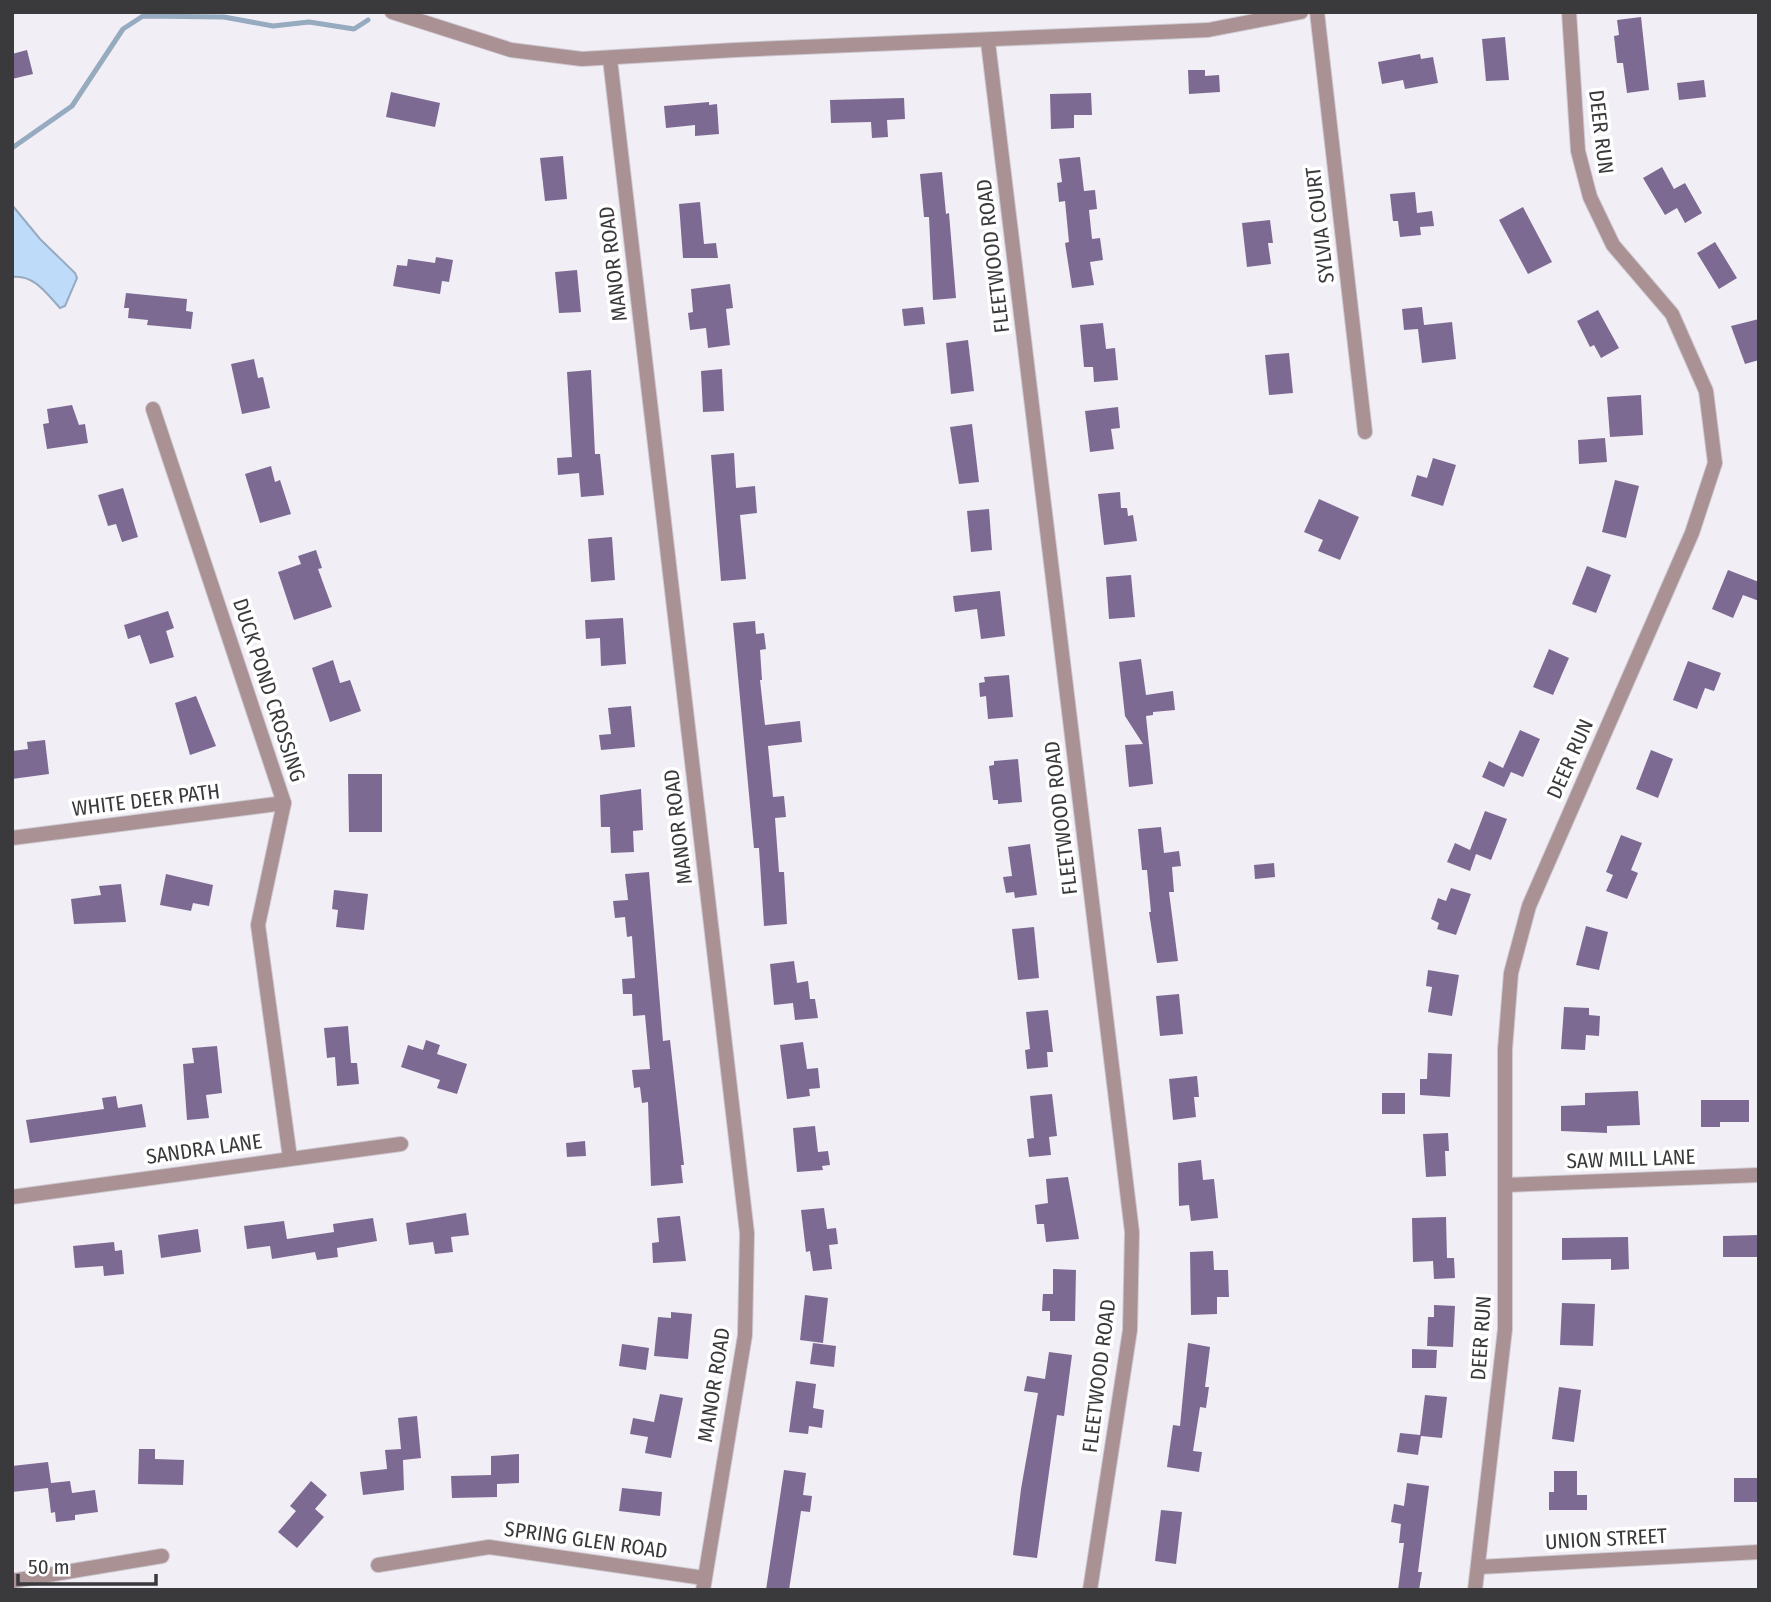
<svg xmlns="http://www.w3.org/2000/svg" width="1771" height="1602" font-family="'Fira Sans Condensed',sans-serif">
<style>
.water{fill:#bedbf9;stroke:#96aac0;stroke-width:2}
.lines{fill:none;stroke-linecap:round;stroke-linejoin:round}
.stream{stroke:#96aac0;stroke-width:5}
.building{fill:#7d6a93}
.minor-casing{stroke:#cdcad1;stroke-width:16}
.tertiary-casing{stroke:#cdcad1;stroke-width:16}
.minor{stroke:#aa9194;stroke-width:14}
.tertiary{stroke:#aa9194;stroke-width:14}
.labels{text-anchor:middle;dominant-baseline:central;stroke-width:7;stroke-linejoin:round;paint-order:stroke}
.street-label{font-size:21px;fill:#3a393c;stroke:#fff}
</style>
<rect width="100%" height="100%" fill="#f2eef6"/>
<path class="water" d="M12 205 40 239 75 273 77 278 65 306 60 308C47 294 34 274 12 277Z"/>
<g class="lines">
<path class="stream" d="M12 148 72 106 123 29 143 16 224 17 273 26 309 22 354 29 368 20"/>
</g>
<g class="building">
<path d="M1641 17 1649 90 1627 93 1623 63H1617L1614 36 1619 35 1617 20Z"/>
<path d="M1505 37 1509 80 1486 81 1482 39Z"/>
<path d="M27 50 33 74 12 79V54Z"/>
<path d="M1420 54 1421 59 1433 57 1438 83 1405 89 1403 80 1382 84 1378 62Z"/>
<path d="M1188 70H1205V76L1219 75 1220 92 1189 94Z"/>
<path d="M1704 80 1706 97 1679 100 1677 83Z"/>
<path d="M391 92 440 103 435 127 386 117Z"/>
<path d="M1091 93 1092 115H1074V128L1051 129 1050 94Z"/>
<path d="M904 98 905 119 887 120 888 137 872 138 871 122 831 123 830 100Z"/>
<path d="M709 102V105L717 104 719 134 695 136V125L666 128 664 106Z"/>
<path d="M563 156 567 199 545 201 540 158Z"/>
<path d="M1080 157 1084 191 1095 190 1097 209 1089 210 1092 239 1100 238 1103 260 1090 262 1094 285 1072 288 1065 243 1069 242 1065 201 1059 202 1057 183 1062 182 1059 159Z"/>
<path d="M1662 167 1674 189 1685 183 1702 213 1685 223 1677 208 1665 215 1643 178Z"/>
<path d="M942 172 946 214 949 213 956 298 933 300 929 217H924L920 174Z"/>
<path d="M1415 192 1417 213 1432 211 1434 226 1420 227 1421 235 1400 237 1398 221H1393L1390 194Z"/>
<path d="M700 202 704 244 716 243 718 258H683L679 204Z"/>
<path d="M1523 207 1552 262 1528 274 1499 220Z"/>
<path d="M1270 220 1273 243H1268L1271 264 1247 267 1242 223Z"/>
<path d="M1715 242 1737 278 1719 289 1697 253Z"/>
<path d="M436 257 453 260 449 282 442 281 440 294 393 286 397 265 407 266 408 259 435 263Z"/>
<path d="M577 270 581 312 559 313 555 272Z"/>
<path d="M730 284 733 308 726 309 730 345 708 348 706 328 690 330 688 313 693 312 691 289Z"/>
<path d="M126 293 187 299 186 311 193 312 191 329 147 325 148 320 128 318 129 308H124Z"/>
<path d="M923 307 925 324 904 326 902 309Z"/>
<path d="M1422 307 1424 325 1452 322 1456 359 1422 363 1418 329 1404 330 1402 309Z"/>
<path d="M1598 310 1619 348 1601 358 1594 345 1590 347 1577 321Z"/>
<path d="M1759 319V360L1745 364 1731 326Z"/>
<path d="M1103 323 1106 349 1115 348 1118 380 1094 382 1093 367H1084L1080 325Z"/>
<path d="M968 340 974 391 951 394 946 343Z"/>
<path d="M1289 353 1293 393 1269 395 1265 355Z"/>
<path d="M254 359 258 378 263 377 270 408 242 414 231 364Z"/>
<path d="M722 369 724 411 703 412 701 371Z"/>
<path d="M591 370 595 454H600L604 495 581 497 579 473 558 475 557 458 572 457 567 372Z"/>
<path d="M1641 395 1643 435 1610 437 1607 397Z"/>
<path d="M72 405 79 425 85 424 88 443 47 449 43 424 49 423 47 409Z"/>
<path d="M1118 407 1120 428 1111 429 1114 449 1090 452 1085 411Z"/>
<path d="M972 424 979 482 959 484 950 427Z"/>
<path d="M1605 438 1607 462 1579 464 1578 440Z"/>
<path d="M734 453 736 488 755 486 757 513 740 515 746 579 721 581 711 455Z"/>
<path d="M1433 458 1456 465 1443 506 1411 496 1417 475 1427 478Z"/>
<path d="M271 466 275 482 280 480 291 514 260 523 245 474Z"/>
<path d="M1615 480 1639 486 1626 538 1602 532Z"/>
<path d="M123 488 138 537 122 542 116 524 108 526 98 495Z"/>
<path d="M1120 492 1121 508H1127L1128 516 1133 515 1137 541 1104 545 1098 494Z"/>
<path d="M1319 499 1359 517 1340 560 1318 551 1323 540 1304 532Z"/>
<path d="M989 509 992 550 971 552 967 511Z"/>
<path d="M612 537 615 580 591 582 588 539Z"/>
<path d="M316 550 322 568 318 569 332 607 294 620 278 572 301 564 298 556Z"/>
<path d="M1587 566 1611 575 1596 613 1572 604Z"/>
<path d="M1728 570 1759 582V601L1743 595 1733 618 1712 609Z"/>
<path d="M1131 575 1135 617 1109 619 1106 577Z"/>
<path d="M1000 591 1005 636 981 639 977 609 955 612 953 596Z"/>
<path d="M168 611 174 628 166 631 174 657 150 664 140 635 128 639 124 625Z"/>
<path d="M623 618 626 664 601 666 600 638 586 639 585 620Z"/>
<path d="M755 621 756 634 764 633 766 649 760 650 762 680H760L765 725 800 721 802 742 768 746 773 797 784 796 786 817 775 818 779 872H784L787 924 764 926 759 848H754L733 623Z"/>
<path d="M1549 649 1569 658 1553 695 1533 687Z"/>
<path d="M1141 659 1146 695 1173 691 1175 710 1153 712V715L1146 716 1153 784 1129 787 1125 745 1143 744 1125 716 1119 662Z"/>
<path d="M333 660 340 683 350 680 361 711 330 722 312 668Z"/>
<path d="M1688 661 1721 673 1714 691 1705 688 1697 709 1673 700Z"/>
<path d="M1009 675 1013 717 988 719 986 696 980 697 979 683 985 682 984 677Z"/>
<path d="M196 696 216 746 190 755 175 703Z"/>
<path d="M631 706 635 747 601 750 599 735 611 734 608 708Z"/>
<path d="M1520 730 1540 739 1523 777 1511 772 1504 787 1482 777 1489 761 1503 768Z"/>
<path d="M45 740 49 774 12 779V751L28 749 27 742Z"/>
<path d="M1651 750 1673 759 1658 798 1636 789Z"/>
<path d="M1018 759 1022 802 998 804V800H993L989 766 994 765V761Z"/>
<path d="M348 774H382V832H349Z"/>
<path d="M641 789 643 830 633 831 634 852 611 853 610 827H601L600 795Z"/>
<path d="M1485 811 1507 819 1491 860 1476 854 1470 871 1447 862 1455 843 1470 850Z"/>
<path d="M1161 827 1164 853 1179 851 1181 866 1172 867 1174 892H1169L1178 961 1157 963 1149 912H1151L1147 870H1142L1138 829Z"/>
<path d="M1621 835 1642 843 1631 870 1638 873 1627 899 1606 891 1613 875 1606 872Z"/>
<path d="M1030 844 1037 895 1015 898 1014 892 1006 893 1003 877 1012 876 1008 847Z"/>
<path d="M1274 863 1275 877 1255 879 1254 865Z"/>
<path d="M649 872 663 1041 670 1040 684 1165H681L683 1183 651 1186 648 1102 642 1103 640 1087 634 1088 632 1070 650 1069 645 1015 633 1016 632 994H623L622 979 635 978 632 936 627 937 625 917 615 918 613 901 628 900 625 874Z"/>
<path d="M166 874 213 885 209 906 193 903 191 911 160 905Z"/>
<path d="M121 884 126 922 74 924 71 899 101 895 99 886Z"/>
<path d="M1451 888 1471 894 1456 935 1437 929 1439 923 1431 919 1438 898 1446 901Z"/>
<path d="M334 890 368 894 364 930 336 927 338 910 332 909Z"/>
<path d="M1586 926 1608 932 1599 970 1576 965Z"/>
<path d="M1034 927 1039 978 1018 980 1012 929Z"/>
<path d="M794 961 797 983 808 981 810 999H815L818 1018 795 1020 793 1003 774 1005 770 964Z"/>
<path d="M1428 970 1459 975 1452 1016 1428 1012 1432 987 1426 986Z"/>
<path d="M1179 994 1183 1034 1160 1036 1156 996Z"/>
<path d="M1564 1007 1589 1008V1015L1600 1016 1599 1036 1586 1035 1585 1050 1561 1049Z"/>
<path d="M1048 1010 1053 1052H1047L1048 1067 1027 1069 1025 1050 1030 1049 1026 1012Z"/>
<path d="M348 1026 351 1063H357L359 1084 337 1086 335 1057 327 1058 324 1028Z"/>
<path d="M426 1040 440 1045 437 1054 467 1064 457 1094 437 1088 440 1080 401 1067 408 1045 423 1050Z"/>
<path d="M803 1042 807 1069 818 1068 820 1088 809 1089 810 1096 787 1099 780 1045Z"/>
<path d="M217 1046 222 1093 206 1095 209 1118 187 1120 183 1064 194 1063 192 1048Z"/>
<path d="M1428 1053 1452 1054 1450 1097 1420 1095V1079H1427Z"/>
<path d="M1197 1076 1199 1097H1194L1196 1117 1173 1120 1169 1079Z"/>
<path d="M1638 1091 1640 1125 1607 1126V1133L1561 1131V1106L1585 1105V1093Z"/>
<rect x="1382" y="1093" width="23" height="21"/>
<path d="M1052 1094 1057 1136 1049 1137 1051 1155 1029 1157 1027 1139 1034 1138 1030 1096Z"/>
<path d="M116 1096 118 1108 142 1104 146 1127 30 1143 26 1120 104 1109 102 1098Z"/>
<path d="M1701 1100H1749V1122H1720V1127H1701Z"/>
<path d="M815 1126 818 1152 828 1151 830 1165 822 1166 823 1170 797 1172 793 1128Z"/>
<path d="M1448 1133 1449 1151H1445L1446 1176 1426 1177 1423 1134Z"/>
<path d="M585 1141 586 1156 567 1157 566 1143Z"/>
<path d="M1201 1160 1203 1180 1214 1179 1218 1218 1191 1221 1189 1205 1179 1206 1178 1163Z"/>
<path d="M1068 1177 1079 1239 1046 1242 1044 1224H1037L1035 1205 1048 1203 1046 1179Z"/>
<path d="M824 1208 827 1229 836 1228 838 1244 829 1245 832 1269 813 1271 810 1251 806 1252 801 1210Z"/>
<path d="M466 1213 469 1235 451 1237 453 1252 435 1254 433 1242 409 1245 406 1223Z"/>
<path d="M680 1216 686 1261 653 1263 652 1243 659 1242 657 1218Z"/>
<path d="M1446 1217 1447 1258H1454L1455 1278 1434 1279 1433 1261 1413 1262 1412 1218Z"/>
<path d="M373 1218 377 1241 337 1248 338 1257 317 1260 315 1252 272 1259 270 1246 247 1249 244 1226 284 1221 287 1239 334 1232 333 1224Z"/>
<path d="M198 1229 201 1252 161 1258 158 1235Z"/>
<path d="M1759 1235V1257H1723V1236Z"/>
<path d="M1628 1237 1629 1269 1611 1270V1259L1562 1260V1238Z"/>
<path d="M114 1242 115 1251 122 1250 124 1274 104 1276 103 1266 75 1268 73 1246Z"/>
<path d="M1213 1251 1214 1270H1228L1229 1297H1217V1314L1191 1315 1190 1252Z"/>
<path d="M1053 1269 1076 1270 1075 1321H1050V1311H1042L1043 1294H1053Z"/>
<path d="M805 1295 828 1298 823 1343 800 1340Z"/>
<path d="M1562 1303 1595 1304 1593 1346 1560 1345Z"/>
<path d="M1434 1305 1455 1306 1453 1347 1427 1346 1428 1317H1434Z"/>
<path d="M671 1312 692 1314 688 1359 654 1356 658 1317 671 1318Z"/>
<path d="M813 1343 836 1346 834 1367 810 1364Z"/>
<path d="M1188 1343 1210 1347 1205 1387H1209L1206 1408 1200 1407 1193 1451 1202 1452 1199 1472 1167 1467 1173 1425 1180 1426Z"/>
<path d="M622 1344 649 1348 646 1370 619 1366Z"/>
<path d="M1412 1349 1437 1350 1436 1368H1412Z"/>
<path d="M1049 1352 1072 1355 1064 1416 1057 1415 1037 1558 1013 1555 1021 1489 1038 1393 1024 1391 1027 1376 1045 1379Z"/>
<path d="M796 1381 816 1384 813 1408 824 1410 822 1428 809 1426 808 1434 789 1432Z"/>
<path d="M1559 1387 1581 1390 1574 1442 1552 1439Z"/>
<path d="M660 1394 683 1398 671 1458 645 1453 648 1437 630 1434 633 1418 654 1422Z"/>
<path d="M1425 1395 1447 1397 1442 1438 1421 1436 1418 1455 1397 1452 1400 1433 1420 1435Z"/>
<path d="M417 1416 421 1458 403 1460 404 1490 363 1495 360 1472 387 1469 385 1450 401 1449 398 1418Z"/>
<path d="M139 1449H155V1459L184 1460 183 1485 138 1484Z"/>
<path d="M519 1454V1483L497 1484V1497L452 1498 451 1476 491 1475V1456Z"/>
<path d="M48 1462 51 1483 70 1481 72 1493 95 1490 98 1512 75 1515V1520L56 1522 55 1512 51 1513 48 1488 12 1492V1466Z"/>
<path d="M784 1470 806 1473 803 1495 812 1496 810 1512 801 1511 789 1590H766Z"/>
<path d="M1554 1471H1577V1495H1587V1510H1549V1492H1554Z"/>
<rect x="1734" y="1478" width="25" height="24"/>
<path d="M311 1481 327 1495 315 1509 324 1517 297 1548 278 1532 296 1511 290 1506Z"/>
<path d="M1407 1483 1429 1486 1418 1572H1422L1419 1590H1398L1404 1543H1399L1401 1524 1391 1522 1394 1504 1404 1506Z"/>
<path d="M622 1488 662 1492 660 1516 619 1511Z"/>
<path d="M1161 1510 1182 1512 1176 1564 1155 1561Z"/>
</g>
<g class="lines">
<g class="minor-casing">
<g id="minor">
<path d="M1317 12 1365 432"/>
<path d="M988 42 1132 1232 1130 1330 1090 1590"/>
<path d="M610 59 747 1233 745 1335 703 1590"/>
<path d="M153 409 284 803 258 925 290 1158"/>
<path d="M12 838 284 803"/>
<path d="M1505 1185 1759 1175"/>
<path d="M12 1197 401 1144"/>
<path d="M378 1565 489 1547 704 1578"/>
<path d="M1479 1567 1759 1552"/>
<path d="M12 1581 162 1556"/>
<path d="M1475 1590 1505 1329V1049L1511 973 1529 906 1692 533 1715 463 1706 391 1672 314 1613 245 1590 197 1578 151 1569 12"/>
</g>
</g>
<g class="tertiary-casing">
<path id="tertiary" d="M392 12 511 50 582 59 735 50 1208 30 1301 12"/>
</g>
<use href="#minor" class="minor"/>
<use href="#tertiary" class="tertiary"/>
</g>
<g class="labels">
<g class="street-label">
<text transform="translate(1601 132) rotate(83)">DEER RUN</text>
<text transform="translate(1320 225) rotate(-97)">SYLVIA COURT</text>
<text transform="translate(993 256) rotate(-97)">FLEETWOOD ROAD</text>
<text transform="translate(613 264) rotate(-97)">MANOR ROAD</text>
<text transform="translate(269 690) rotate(72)">DUCK POND CROSSING</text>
<text transform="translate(1570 759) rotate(-66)">DEER RUN</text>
<text transform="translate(146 800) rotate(-7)">WHITE DEER PATH</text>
<text transform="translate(1061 818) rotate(-97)">FLEETWOOD ROAD</text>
<text transform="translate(678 827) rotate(-97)">MANOR ROAD</text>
<text transform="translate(204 1149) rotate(-8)">SANDRA LANE</text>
<text transform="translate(1631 1159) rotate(-2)">SAW MILL LANE</text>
<text transform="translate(1481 1338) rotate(-86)">DEER RUN</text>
<text transform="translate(1099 1376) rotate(-83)">FLEETWOOD ROAD</text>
<text transform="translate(714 1385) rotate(-81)">MANOR ROAD</text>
<text transform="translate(1606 1539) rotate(-3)">UNION STREET</text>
<text transform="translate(586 1540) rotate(8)">SPRING GLEN ROAD</text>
</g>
</g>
<rect width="1771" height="1602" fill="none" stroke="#3a393c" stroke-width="28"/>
<path d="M18 1574v10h138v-10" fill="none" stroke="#3a393c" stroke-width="3.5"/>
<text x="28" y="1574" font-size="21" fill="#3a393c" stroke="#ffffff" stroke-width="5" paint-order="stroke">50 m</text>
</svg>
